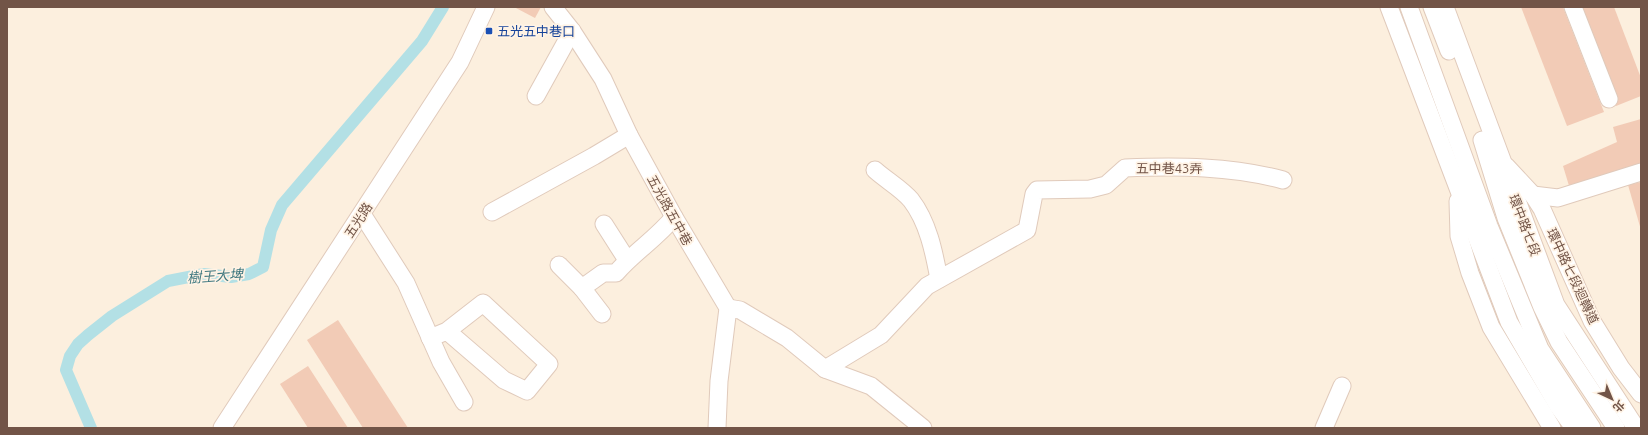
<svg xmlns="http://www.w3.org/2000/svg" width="1648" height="435" font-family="Ubuntu,'Noto Sans TC',sans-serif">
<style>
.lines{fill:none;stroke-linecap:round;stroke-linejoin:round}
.canal{stroke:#b3e0e5;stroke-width:12}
.building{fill:#f2cbb6}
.minor-casing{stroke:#e0cabb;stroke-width:19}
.minor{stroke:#fff;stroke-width:17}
.transit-dot{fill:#1a4fb4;stroke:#fff3e5;stroke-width:1.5}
.labels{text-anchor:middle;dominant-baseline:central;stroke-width:3.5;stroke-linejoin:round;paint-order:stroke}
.transit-label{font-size:13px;fill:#164399;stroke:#fff3e5;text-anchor:start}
.street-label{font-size:13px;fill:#725447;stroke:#fff3e5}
.water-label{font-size:14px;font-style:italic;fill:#3e777f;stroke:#fff3e5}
</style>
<rect width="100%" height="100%" fill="#fcefde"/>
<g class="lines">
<path class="canal" d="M91 428 66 370 70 356 78 344 88 335 112 316 168 281 204 274 231 277 249 274 263 267 271 230 282 205 422 41 443 7"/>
</g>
<g class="building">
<path d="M514 7H541L535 18Z"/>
<path d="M1521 7H1563L1604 112 1567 126Z"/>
<path d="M1578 7H1614L1641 78V96L1616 106Z"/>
<path d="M1641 119V166L1570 189 1563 166 1617 142 1613 127Z"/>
<path d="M1641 182V230L1628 185Z"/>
<path d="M338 320 408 428H363L307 340Z"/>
<path d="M308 366 348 428H308L280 384Z"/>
</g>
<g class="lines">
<g class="minor-casing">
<g id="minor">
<path d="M553 7 572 31 603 79 629 135 674 217 728 308 719 381 717 428"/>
<path d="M1389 7 1509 322 1558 406 1574 428"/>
<path d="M1409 7 1489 226 1540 349 1592 428"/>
<path d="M1432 7 1449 51"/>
<path d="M1445 7 1556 305 1636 428"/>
<path d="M1573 7 1609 99"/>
<path d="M536 96 572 31"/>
<path d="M1482 140 1506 218 1542 307 1559 342 1616 428"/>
<path d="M1506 166 1533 195 1542 209 1592 321 1621 368 1641 394"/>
<path d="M875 170C886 180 902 189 911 200 928 222 934 252 939 279"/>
<path d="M1533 195 1558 198 1641 172"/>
<path d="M1458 201 1459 236 1470 273 1491 327 1552 428"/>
<path d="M492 212 594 156 629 135"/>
<path d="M362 214 406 283 441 362 464 402"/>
<path d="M604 224 627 260"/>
<path d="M559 265 582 288"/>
<path d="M728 308 740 310 787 338 825 369 871 386 923 428"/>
<path d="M602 314 582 288 603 273H616C634 252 656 239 674 217"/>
<path d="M430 338 447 331 504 380 527 391 549 364 483 303 447 331"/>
<path d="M825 369 881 335 927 286 1027 230 1034 194 1037 190 1090 189 1106 185 1125 168C1178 166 1231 166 1283 180"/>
<path d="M222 428 460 62 486 7"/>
<path d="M1324 428 1342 386"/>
</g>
</g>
<use href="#minor" class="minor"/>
</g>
<rect class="transit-dot" x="485" y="27" width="8" height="8" rx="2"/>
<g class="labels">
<g class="transit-label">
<text x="497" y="31">五光五中巷口</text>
</g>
<g class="street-label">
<text x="1169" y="168">五中巷43弄</text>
<text transform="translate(670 210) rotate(61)">五光路五中巷</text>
<text transform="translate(358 220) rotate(-57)">五光路</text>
<text transform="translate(1525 225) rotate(69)">環中路七段</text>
<text transform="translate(1573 276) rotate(65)">環中路七段迴轉道</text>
</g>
<g class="water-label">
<text transform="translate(215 276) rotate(-4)">樹王大埤</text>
</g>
</g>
<rect width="1648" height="435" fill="none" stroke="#725447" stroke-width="16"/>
<g transform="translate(1612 399) rotate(136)" stroke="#fff3e5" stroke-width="3" paint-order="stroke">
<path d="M0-3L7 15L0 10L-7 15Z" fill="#725447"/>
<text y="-6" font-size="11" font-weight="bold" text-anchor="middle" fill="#725447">北</text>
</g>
</svg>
